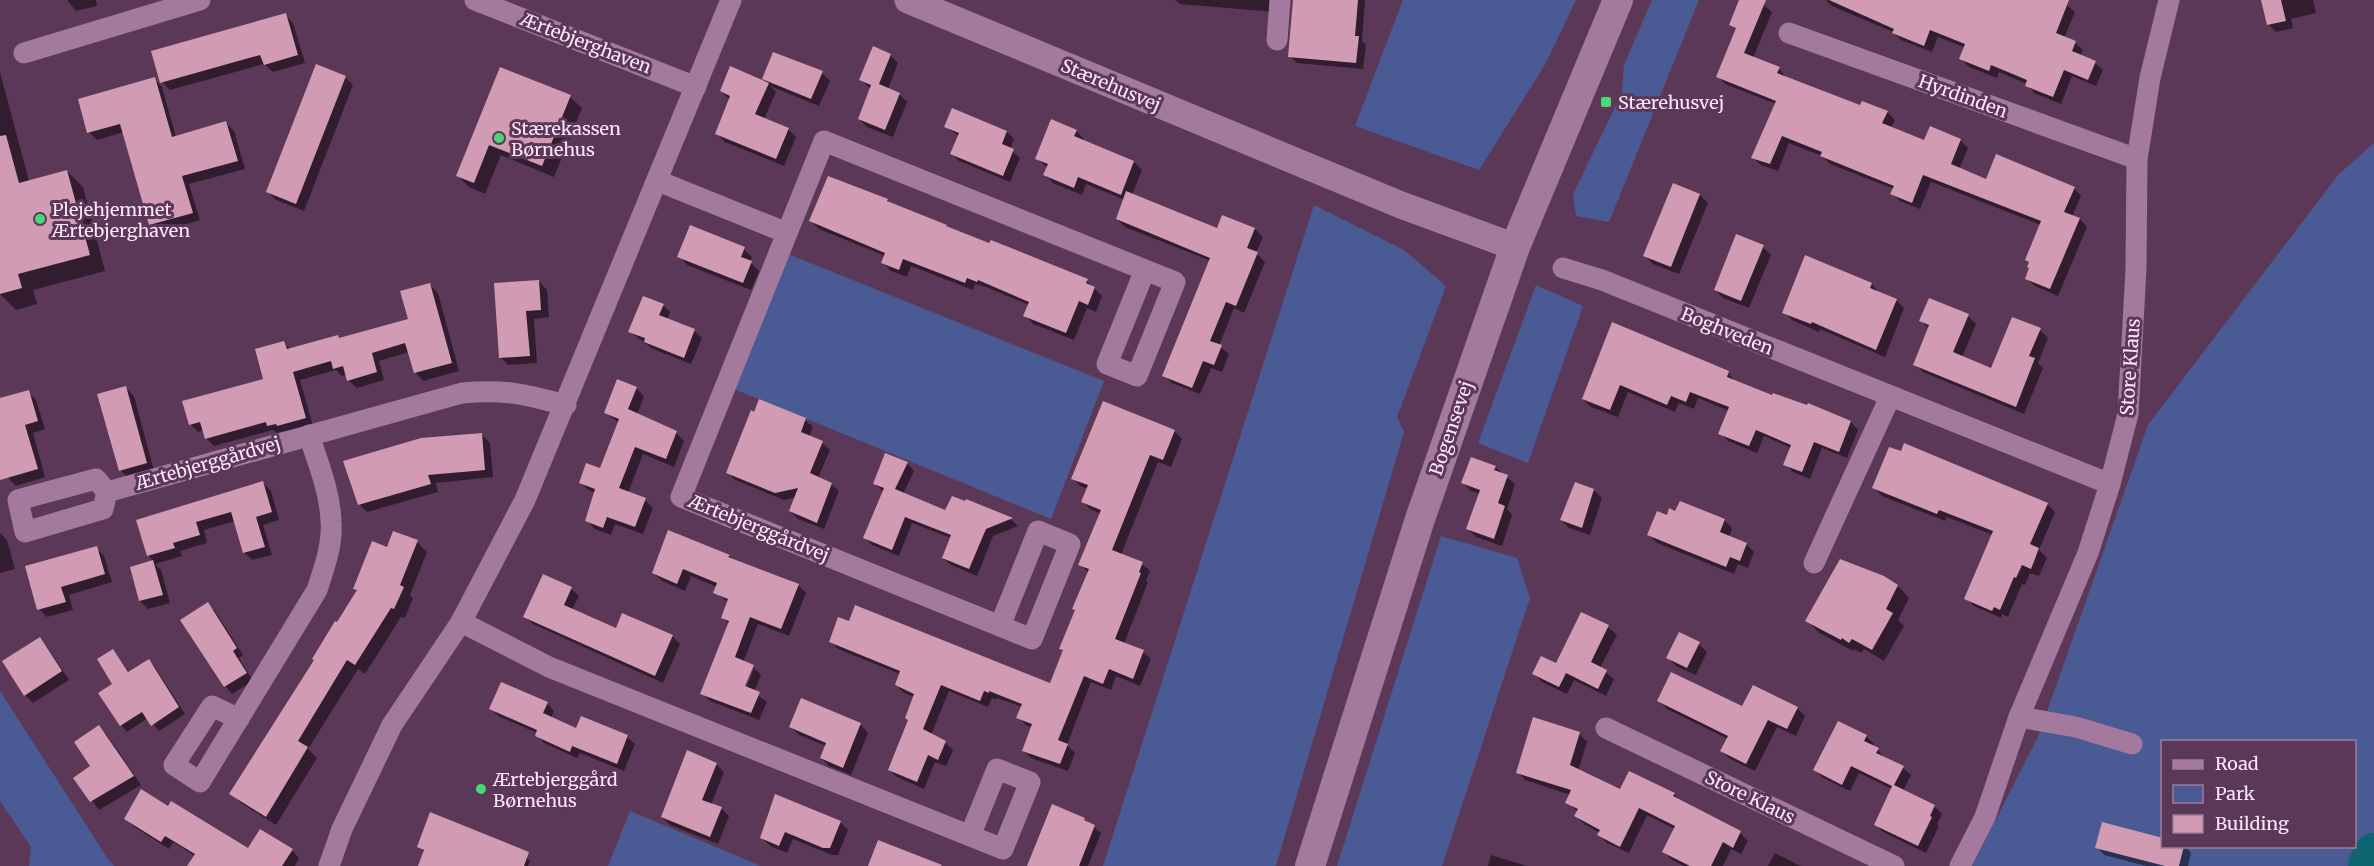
<svg xmlns="http://www.w3.org/2000/svg" width="2374" height="866" font-family="Merriweather,serif">
<style>
.green{fill:#4a5a94;fill-rule:evenodd}
.shadow{fill:#0007;fill-rule:evenodd}
.lines{fill:none;stroke-linecap:round;stroke-linejoin:round}
.river{stroke:#0d6572;stroke-width:40}
.building{fill:#d19bb3}
.minor{stroke:#a3799d;stroke-width:21}
.tertiary{stroke:#a3799d;stroke-width:27}
.secondary{stroke:#a3799d;stroke-width:30}
.poi-dot{fill:#48d779;stroke:#5c3858;stroke-width:2}
.labels{text-anchor:middle;dominant-baseline:central;stroke-width:6;stroke-linejoin:round;paint-order:stroke}
.street-label{font-size:18px;fill:#fee7fa;stroke:#5c3858}
.poi-label{font-size:18px;fill:#fee7fa;stroke:#5c3858;text-anchor:start}
</style>
<rect width="100%" height="100%" fill="#5c3858"/>
<g class="green">
<path d="M1403 0H1576L1546 63 1479 170 1355 126Z"/>
<path d="M1652 0H1699L1609 222 1576 216 1573 194 1622 93 1624 65Z"/>
<path d="M2374 143V866H1972L2038 737 2148 425 2338 175ZM2162 742H2354V846H2162Z"/>
<path d="M1314 205 1404 250 1446 286 1397 417 1404 432 1276 866H1103Z"/>
<path d="M788 254 1104 381 1051 519 734 389Z"/>
<path d="M1536 285 1583 306 1528 463 1478 443Z"/>
<path d="M1441 536 1517 558 1530 598 1442 866H1337Z"/>
<path d="M0 691 108 859 114 866H29L31 847 0 801Z"/>
<path d="M630 811 761 866H608Z"/>
</g>
<g class="shadow">
<path d="M67 0H96L97 6 76 11Z"/>
<path d="M1175 0H1277L1274 12 1180 4Z"/>
<path d="M1294 0H1365L1362 41 1366 45 1363 69 1297 63 1290 56Z"/>
<path d="M1741 0H1753L1764 5 1772 12 1753 58 1779 68 1786 78 1861 107 1887 112 1895 120 1891 128 1925 142 1960 140 1968 148 1959 169 1987 181 2074 188 2081 196 2072 217 2080 219 2087 227 2058 296 2035 286 2027 278 2041 225 1931 182 1920 209 1900 201 1892 193 1894 189 1830 164 1822 156 1789 143 1778 171 1761 165 1753 158 1776 104 1725 84 1718 76 1737 30 1731 24Z"/>
<path d="M1826 0H2055L2067 5 2075 12 2064 38 2075 43 2083 50 2080 57 2095 63 2103 70 2096 86 2072 76 2061 104 2034 93 2027 84 1999 72 1997 78 1969 67 1961 59 1966 48 1938 37 1932 52 1901 40 1893 32 1832 6Z"/>
<path d="M2263 0H2313L2316 13 2291 19 2293 28 2276 32 2268 24Z"/>
<path d="M285 15 293 23 305 63 273 72 264 64 170 90 162 82Z"/>
<path d="M890 55 898 63 888 89 899 94 907 102 893 137 867 127 859 119 871 89 861 80Z"/>
<path d="M731 68 769 85 764 79 822 73 830 81 819 106 770 86 776 92 764 119 788 129 796 137 784 166 725 142 717 134 729 99 721 91Z"/>
<path d="M501 69 570 97 582 108 554 177 501 155 485 194 469 187 458 176Z"/>
<path d="M0 72 29 181 67 171 83 187 105 271 33 290 37 304 16 310 0 294Z"/>
<path d="M345 77 353 85 304 211 276 200 268 192Z"/>
<path d="M154 79 162 87 176 137 226 123 234 131 245 169 189 184 200 220 158 233 150 225 124 132 97 140 89 132Z"/>
<path d="M946 127 1007 132 1014 139 1010 149 1020 158 1010 182 959 161 952 154 959 136Z"/>
<path d="M1076 131 1084 139 1083 141 1134 162 1142 170 1132 195 1218 230 1223 217 1255 229 1263 237 1256 253 1265 262 1244 313 1234 308 1219 346 1229 354 1222 372 1211 368 1200 394 1172 383 1164 375 1211 261 1125 227 1117 219 1125 200 1086 184 1082 195 1053 183 1045 175 1048 168 1037 159Z"/>
<path d="M1700 195 1708 203 1679 274 1653 264 1645 256Z"/>
<path d="M887 200 891 204 946 226 949 229 1087 281 1102 296 1096 312 1087 308 1074 340 1033 324 1025 315 1029 305 986 287 975 284 973 290 911 266 907 277 891 271 883 263 885 256 819 229 811 221Z"/>
<path d="M1763 247 1771 255 1749 308 1723 298 1715 290Z"/>
<path d="M744 249 752 257 750 262 759 271 751 290 687 265 679 256Z"/>
<path d="M539 281 547 290 549 317 534 319 537 363 508 365 500 357Z"/>
<path d="M1872 284 1879 293 1896 300 1904 308 1885 357 1820 329 1819 332 1792 320 1784 312Z"/>
<path d="M430 285 438 293 459 371 423 381 415 372 409 352 379 361 384 380 357 388 348 380 347 374 342 376 336 370 300 380 313 426 286 433 284 431 277 433 273 430 214 446 206 438 204 430 198 432 190 424 265 380 284 343 291 350 340 340 409 320Z"/>
<path d="M663 305 670 312 667 320 694 331 702 338 691 364 653 349 630 332Z"/>
<path d="M1968 316 1976 324 1962 357 1992 370 2040 330 2048 338 2038 363 2043 368 2024 414 1923 372 1915 364 1929 329 1921 321Z"/>
<path d="M1613 324 1728 373 1736 382 1773 397 1808 407 1809 405 1851 422 1858 430 1847 458 1822 448 1810 479 1793 472 1785 464 1791 448 1764 436 1757 453 1728 441 1720 433 1729 411 1698 398 1694 409 1679 403 1675 412 1628 392 1618 417 1591 407 1583 399Z"/>
<path d="M126 388 134 396 154 471 128 478 120 470Z"/>
<path d="M636 388 644 396 637 415 676 433 684 441 674 467 643 454 628 493 645 500 653 508 643 534 615 524 611 535 595 529 587 521 595 493 588 490 580 482 601 470 619 423 606 413Z"/>
<path d="M28 392 36 400 45 429 33 433 45 477 16 486 8 478 0 449V400Z"/>
<path d="M805 420 813 427 809 437 822 443 830 450 818 478 831 484 839 491 824 529 798 519 790 511 796 497 784 500 735 480 727 472Z"/>
<path d="M1174 431 1182 439 1171 467 1158 462 1121 555 1142 564 1150 571 1146 580 1148 582 1124 644 1143 652 1151 659 1140 686 1116 676 1111 690 1091 682 1067 745 1075 753 1068 771 1031 758 1024 751 1033 728 1026 725 1018 717 1022 707 997 698 996 700 992 698 988 707 949 691 931 735 945 742 953 750 946 766 935 762 924 789 897 777 889 770 909 721 915 697 904 693 896 685 900 674 838 649 830 641 1051 684 1064 652 1061 649 1076 611 1074 609 1089 573 1080 564 1101 514 1090 509 1083 502 1088 489 1080 486 1073 478Z"/>
<path d="M482 435 490 443 493 477 436 483 438 492 367 512 359 504Z"/>
<path d="M907 463 914 471 903 494 945 512 965 503 966 501 1012 520 1018 526 993 536 977 576 951 565 943 558 951 538 912 523 899 556 872 545 865 538 884 492 875 484Z"/>
<path d="M1495 467 1515 484 1507 509 1512 515 1502 546 1476 537 1468 529 1480 494 1471 491 1463 483Z"/>
<path d="M263 483 271 491 279 520 263 525 272 555 252 560 244 552 235 521 204 530 207 543 180 551 182 556 155 564 161 570 170 603 148 609 140 601 131 568 154 562 148 555 138 521Z"/>
<path d="M1874 488 2047 504 2055 512 2039 550 2047 558 2039 576 2030 573 2025 585 2022 584 2008 617 2002 614 2001 618 1974 606 1966 598 1993 535 1947 517 1945 521 1882 496Z"/>
<path d="M1594 490 1602 498 1590 535 1569 528 1561 520Z"/>
<path d="M1667 517 1724 520 1732 528 1729 537 1746 544 1754 552 1748 568 1738 564 1734 574 1657 543 1649 535Z"/>
<path d="M0 533 7 540 15 569 0 573Z"/>
<path d="M417 542 427 552 410 595 413 598 405 618 401 617 365 674 358 669 308 749 317 758 276 825 241 803 231 793 358 592 354 588Z"/>
<path d="M96 548 104 556 112 582 69 595 73 610 47 617 39 609Z"/>
<path d="M729 556 733 560 798 585 806 593 789 636 758 624 743 663 753 667 761 675 754 692 767 702 759 720 710 701 702 693 730 625 723 618 728 602 715 592 717 587 691 576 685 591 662 581 654 573ZM751 668H754L744 694 741 693Z"/>
<path d="M1883 578 1898 586 1909 598 1898 620 1904 626 1884 661 1864 649 1861 653 1854 649 1853 651 1818 632 1807 620Z"/>
<path d="M571 589 579 596 572 610 616 630 672 636 680 644 663 683 533 624 525 617Z"/>
<path d="M208 604 215 611 243 655 239 658 253 681 232 694 225 686 182 620Z"/>
<path d="M1582 614 1608 627 1617 635 1600 668 1614 679 1606 696 1574 680 1567 694 1542 682 1534 674 1557 665Z"/>
<path d="M39 639 47 647 69 680 33 703 25 695Z"/>
<path d="M1699 644 1707 652 1696 675 1676 666 1668 658Z"/>
<path d="M113 650 130 673 149 661 155 667 185 714 159 731 148 718 127 732 121 725 114 684Z"/>
<path d="M1754 687 1797 708 1805 716 1796 736 1777 727 1755 771 1730 759 1722 751 1728 739 1667 709 1659 701 1743 708Z"/>
<path d="M547 703 554 711 551 718 577 730 582 718 627 737 635 744 624 771 580 753 577 758 544 743 537 735V733L498 716 491 708Z"/>
<path d="M860 724 868 733 851 775 829 766 821 758 826 746 799 735 791 727Z"/>
<path d="M99 727 107 735 141 785 99 810 76 778 92 767Z"/>
<path d="M1579 734 1587 742 1578 771 1621 791 1674 794 1681 802 1740 833 1748 841 1741 854 1731 849 1723 866H1684L1672 860 1664 852 1675 829 1647 815 1629 853 1607 843 1599 835 1600 833 1584 824 1576 816 1578 812 1567 802 1571 795 1525 780 1518 772Z"/>
<path d="M1866 736 1874 744 1872 747 1878 750 1885 759 1903 768 1911 775 1903 791 1934 806 1942 814 1937 824 1939 826 1926 853 1883 832 1875 824 1892 789 1859 773 1850 791 1823 778 1815 770Z"/>
<path d="M716 764 724 772 711 805 721 808 729 816 718 844 670 825 662 817Z"/>
<path d="M776 796 840 822 848 830 838 855H832L793 839 787 853 770 846 762 838Z"/>
<path d="M169 808 249 850H292L299 858 295 866H189L195 856 173 842 169 849 133 826 125 818Z"/>
<path d="M1084 819 1101 833 1088 866H1029Z"/>
<path d="M2185 846 2191 853 2188 866H2146L2104 855 2097 847Z"/>
<path d="M419 847 519 849 530 861 528 866H420L425 853Z"/>
<path d="M1775 853 1801 866H1768Z"/>
<path d="M1491 855 1527 866H1488Z"/>
</g>
<g class="lines">
<path class="river" d="M2368 866 2374 853"/>
</g>
<g class="building">
<path d="M1293 0H1358L1355 36H1359L1356 63 1288 57Z"/>
<path d="M1739 0H1766L1744 53 1780 67 1777 73 1860 105 1862 101 1888 111 1882 123 1924 140 1930 126 1961 139 1951 164 1986 179 1996 154 2075 187 2064 212 2080 218 2050 289 2025 279 2029 268 2027 267 2029 262 2025 260 2041 221 1923 175 1912 203 1890 194 1894 186 1820 156 1822 152 1782 136 1770 164 1751 158 1776 101 1716 77 1736 28 1729 25Z"/>
<path d="M1829 0H2069L2056 33 2076 41 2072 51 2096 61 2088 80 2064 70 2053 97 2025 86 2027 80 1991 65 1989 71 1959 59 1965 44 1930 30 1924 46 1892 33 1894 29Z"/>
<path d="M2261 0H2281L2286 21 2267 25Z"/>
<path d="M286 13 298 55 264 65 260 55 160 83 151 51Z"/>
<path d="M873 46 891 54 879 84 900 93 885 130 858 119 871 85 859 80Z"/>
<path d="M773 52 823 71 811 99 762 79Z"/>
<path d="M316 64 346 76 296 204 266 192Z"/>
<path d="M730 66 769 83 755 114 789 128 776 159 715 134 730 96 720 91Z"/>
<path d="M500 67 571 95 542 166 489 145 474 183 456 176Z"/>
<path d="M155 77 172 137 226 121 238 161 182 176 193 213 149 225 120 124 87 133 78 99Z"/>
<path d="M952 108 1007 131 1002 144 1014 149 1003 176 950 154 959 133 944 127Z"/>
<path d="M1051 119 1077 130 1074 136 1134 161 1121 195 1078 177 1074 188 1043 175 1048 164 1035 159Z"/>
<path d="M6 135 19 183 67 170 90 255 18 274 22 288 0 294V136Z"/>
<path d="M828 176 888 199 887 201 947 225 946 226 989 243 991 240 1088 279 1086 283 1095 287 1088 305 1079 301 1066 333 1023 316 1029 302 978 280 977 282 967 278 965 283 903 259 899 270 881 263 885 253 809 221Z"/>
<path d="M1673 183 1700 194 1671 267 1643 256Z"/>
<path d="M1126 191 1217 228 1222 215 1255 228 1247 248 1258 252 1236 306 1226 302 1210 341 1222 345 1214 365 1203 361 1192 388 1162 376 1210 258 1116 219Z"/>
<path d="M690 225 745 247 741 257 752 261 743 283 677 257Z"/>
<path d="M1736 234 1764 245 1741 301 1714 290Z"/>
<path d="M1805 255 1872 283 1870 288 1897 299 1876 350 1812 322 1811 324 1782 313Z"/>
<path d="M539 280 541 310 526 311 530 356 499 358 494 283Z"/>
<path d="M430 283 452 363 414 373 405 343 372 353 377 372 347 381 343 366 333 369 331 361 293 372 306 418 277 426 276 424 267 426 266 422 205 439 200 422 189 425 182 401 263 379 255 349 284 341 287 349 338 335 339 338 408 319 400 291Z"/>
<path d="M643 296 664 304 659 315 695 329 684 358 644 342 645 338 628 332Z"/>
<path d="M1929 298 1969 314 1953 352 1991 368 2012 317 2041 328 2029 356 2035 358 2016 407 1913 365 1929 325 1919 321Z"/>
<path d="M1612 322 1729 371 1727 377 1772 395 1773 393 1807 405 1808 403 1851 421 1839 452 1814 442 1802 472 1783 465 1791 445 1756 430 1749 446 1718 434 1729 407 1690 392 1686 402 1671 396 1667 405 1620 385 1610 410 1582 399Z"/>
<path d="M617 379 637 387 628 409 677 431 666 459 635 447 619 488 646 498 635 527 607 517 603 528 585 521 595 489 579 483 586 463 600 468 619 419 604 413Z"/>
<path d="M126 386 147 463 119 471 97 394Z"/>
<path d="M29 390 38 421 25 425 38 469 0 480V398Z"/>
<path d="M759 399 806 418 801 432 823 441 810 473 832 483 817 523 789 511 798 488 775 493 726 473 751 410 754 412Z"/>
<path d="M1103 401 1175 430 1163 460 1150 455 1112 550 1143 562 1139 572 1141 573 1115 639 1144 650 1133 679 1109 669 1103 684 1084 676 1058 740 1068 744 1060 764 1022 751 1032 724 1016 718 1022 704 989 691V693L984 691 980 701 941 685 923 729 946 741 938 760 928 755 917 782 888 770 908 720 905 718 914 694 895 685 900 671 829 642 838 617 849 621 855 605 1050 683 1063 650 1059 649 1075 610 1072 609 1089 569 1078 565 1101 510 1081 502 1088 485 1071 479Z"/>
<path d="M482 433 485 470 428 475 431 484 358 505 343 461 421 438Z"/>
<path d="M1904 443 2048 503 2030 544 2039 548 2031 569 2022 565 2016 578 2014 577 2000 610 1994 607 1992 611 1964 599 1993 531 1939 510 1937 514 1872 488 1889 447 1901 451Z"/>
<path d="M885 453 908 462 895 489 945 510 952 496 965 501 966 499 1013 518 986 529 969 569 942 558 951 535 905 517 892 550 863 538 884 488 873 484Z"/>
<path d="M1471 457 1496 466 1494 470 1508 475 1498 503 1505 506 1494 539 1466 529 1480 490 1461 483Z"/>
<path d="M263 481 272 512 256 517 265 547 243 553 231 512 196 522 200 535 173 543 175 548 147 556 136 520Z"/>
<path d="M1575 482 1594 489 1582 528 1560 520Z"/>
<path d="M1680 501 1725 519 1720 532 1747 543 1740 561 1730 557 1726 567 1647 535 1657 511 1667 515 1669 508 1675 511Z"/>
<path d="M668 530 730 555 728 557 799 584 781 629 750 617 735 657 754 665 745 686 760 692 751 713 700 694 729 621 721 618 728 599 713 593 717 583 683 569 677 584 652 573Z"/>
<path d="M393 531 418 540 400 585 404 587 394 609 391 608 355 665 347 660 298 741 308 747 266 817 229 794 314 660 312 659 335 621 337 622 357 590 353 589 372 541 387 547Z"/>
<path d="M97 546 105 574 61 587 66 602 37 610 25 566Z"/>
<path d="M1840 559 1884 576 1898 585 1886 609 1893 613 1872 650 1852 639 1849 643 1842 638 1841 640 1805 621Z"/>
<path d="M153 560 163 595 139 601 130 567Z"/>
<path d="M543 574 572 587 564 605 616 628 622 613 673 635 655 676 523 617Z"/>
<path d="M208 602 237 648 233 651 247 673 224 687 180 620Z"/>
<path d="M1581 612 1609 625 1591 662 1607 670 1598 689 1566 673 1559 687 1532 674 1541 656 1556 663Z"/>
<path d="M1679 632 1700 642 1687 668 1666 658Z"/>
<path d="M40 637 62 671 24 696 2 661Z"/>
<path d="M113 649 128 672 149 659 179 707 151 726 142 712 120 726 98 693 112 684 97 659Z"/>
<path d="M1671 672 1742 706 1753 685 1798 707 1787 729 1768 720 1746 764 1720 751 1728 736 1657 701Z"/>
<path d="M501 682 548 702 543 713 576 728 581 716 628 735 617 764 572 746 570 752 535 736 537 730 489 709Z"/>
<path d="M801 698 861 723 843 768 820 758 826 743 789 727Z"/>
<path d="M1533 717 1580 732 1570 765 1620 789 1629 771 1675 793 1673 796 1741 831 1733 848 1723 842 1711 866H1690L1662 852 1675 826 1639 808 1620 847 1597 835 1600 830 1574 816 1578 809 1565 803 1571 790 1516 773Z"/>
<path d="M1838 721 1867 735 1864 741 1879 748 1876 753 1904 766 1894 785 1935 805 1930 816 1932 817 1918 846 1874 825 1892 786 1851 766 1842 785 1813 770Z"/>
<path d="M99 725 134 776 90 802 73 778 90 766 74 742Z"/>
<path d="M687 750 717 763 702 800 722 807 710 837 661 817Z"/>
<path d="M141 789 168 806 171 801 248 848 260 829 293 849 282 866H187L195 854 165 836 161 842 124 819Z"/>
<path d="M775 794 841 821 830 848H823L785 832 779 846 760 838Z"/>
<path d="M1052 804 1085 818 1084 820 1095 825 1079 866H1027Z"/>
<path d="M430 812 529 852 524 866H418L424 850 417 847Z"/>
<path d="M2102 822 2163 838V846H2184L2179 866H2165L2095 848Z"/>
<path d="M878 840 942 865 941 866H868Z"/>
</g>
<g class="lines">
<g class="minor">
<path d="M475 0 696 87"/>
<path d="M1789 33 2137 159"/>
<path d="M1277 40 1280 0"/>
<path d="M24 53 200 0"/>
<path d="M658 181 787 233"/>
<path d="M1563 268 1602 280 2110 484"/>
<path d="M107 492 96 479 18 500 25 532 103 509 107 492 462 393C505 389 524 394 566 405"/>
<path d="M1038 531 1070 544 1032 639 1000 626Z"/>
<path d="M1814 563 1890 397"/>
<path d="M461 622 549 667 1003 849 1030 782 997 769 970 836"/>
<path d="M1000 626 681 497 824 141 1175 282 1137 376 1107 364 1145 270"/>
<path d="M2019 717 2076 727 2132 744"/>
<path d="M239 719 212 706 174 765 200 782 317 590C324 568 333 545 331 521 330 492 318 463 309 435"/>
<path d="M1606 728 1894 866"/>
<path d="M329 866 342 829 392 725 461 622 525 500 731 0"/>
<path d="M1960 866 1985 817 2019 717 2088 553 2110 484 2128 414 2136 269 2137 159 2150 78 2169 0"/>
</g>
<path class="tertiary" d="M908 0 1401 205 1515 247"/>
<path class="secondary" d="M1310 866 1420 519 1515 247 1618 0"/>
</g>
<g class="poi-dot">
<rect x="1600" y="96" width="12" height="12" rx="3"/>
<circle cx="499" cy="138" r="6"/>
<circle cx="40" cy="219" r="6"/>
<circle cx="481" cy="789" r="6"/>
</g>
<g class="labels">
<g class="street-label">
<text transform="translate(586 43) rotate(21)">Ærtebjerghaven</text>
<text transform="translate(1111 85) rotate(23)">Stærehusvej</text>
<text transform="translate(1963 96) rotate(20)">Hyrdinden</text>
<text transform="translate(1727 331) rotate(22)">Boghveden</text>
<text transform="translate(2130 367) rotate(-86)">Store Klaus</text>
<text transform="translate(1451 428) rotate(-71)">Bogensevej</text>
<text transform="translate(208 463) rotate(-16)">Ærtebjerggårdvej</text>
<text transform="translate(759 528) rotate(22)">Ærtebjerggårdvej</text>
<text transform="translate(1750 797) rotate(26)">Store Klaus</text>
</g>
<g class="poi-label">
<text x="1618" y="102">Stærehusvej</text>
<text x="511" y="128">Stærekassen<tspan x="511" dy="21">Børnehus</tspan></text>
<text x="52" y="209">Plejehjemmet<tspan x="52" dy="21">Ærtebjerghaven</tspan></text>
<text x="493" y="779">Ærtebjerggård<tspan x="493" dy="21">Børnehus</tspan></text>
</g>
</g>
<rect x="2161" y="740" width="195" height="108" fill="#5c3858" stroke="#9d7e99" stroke-width="1.5"/>
<rect x="2173" y="760" width="30" height="9" fill="#a3799d" stroke="#9d7e99" stroke-width="1.5"/>
<text x="2215" y="770" font-size="18" fill="#fee7fa">Road</text>
<rect x="2173" y="785" width="30" height="18" fill="#4a5a94" stroke="#9d7e99" stroke-width="1.5"/>
<text x="2215" y="800" font-size="18" fill="#fee7fa">Park</text>
<rect x="2173" y="815" width="30" height="18" fill="#d19bb3" stroke="#9d7e99" stroke-width="1.5"/>
<text x="2215" y="830" font-size="18" fill="#fee7fa">Building</text>
</svg>
